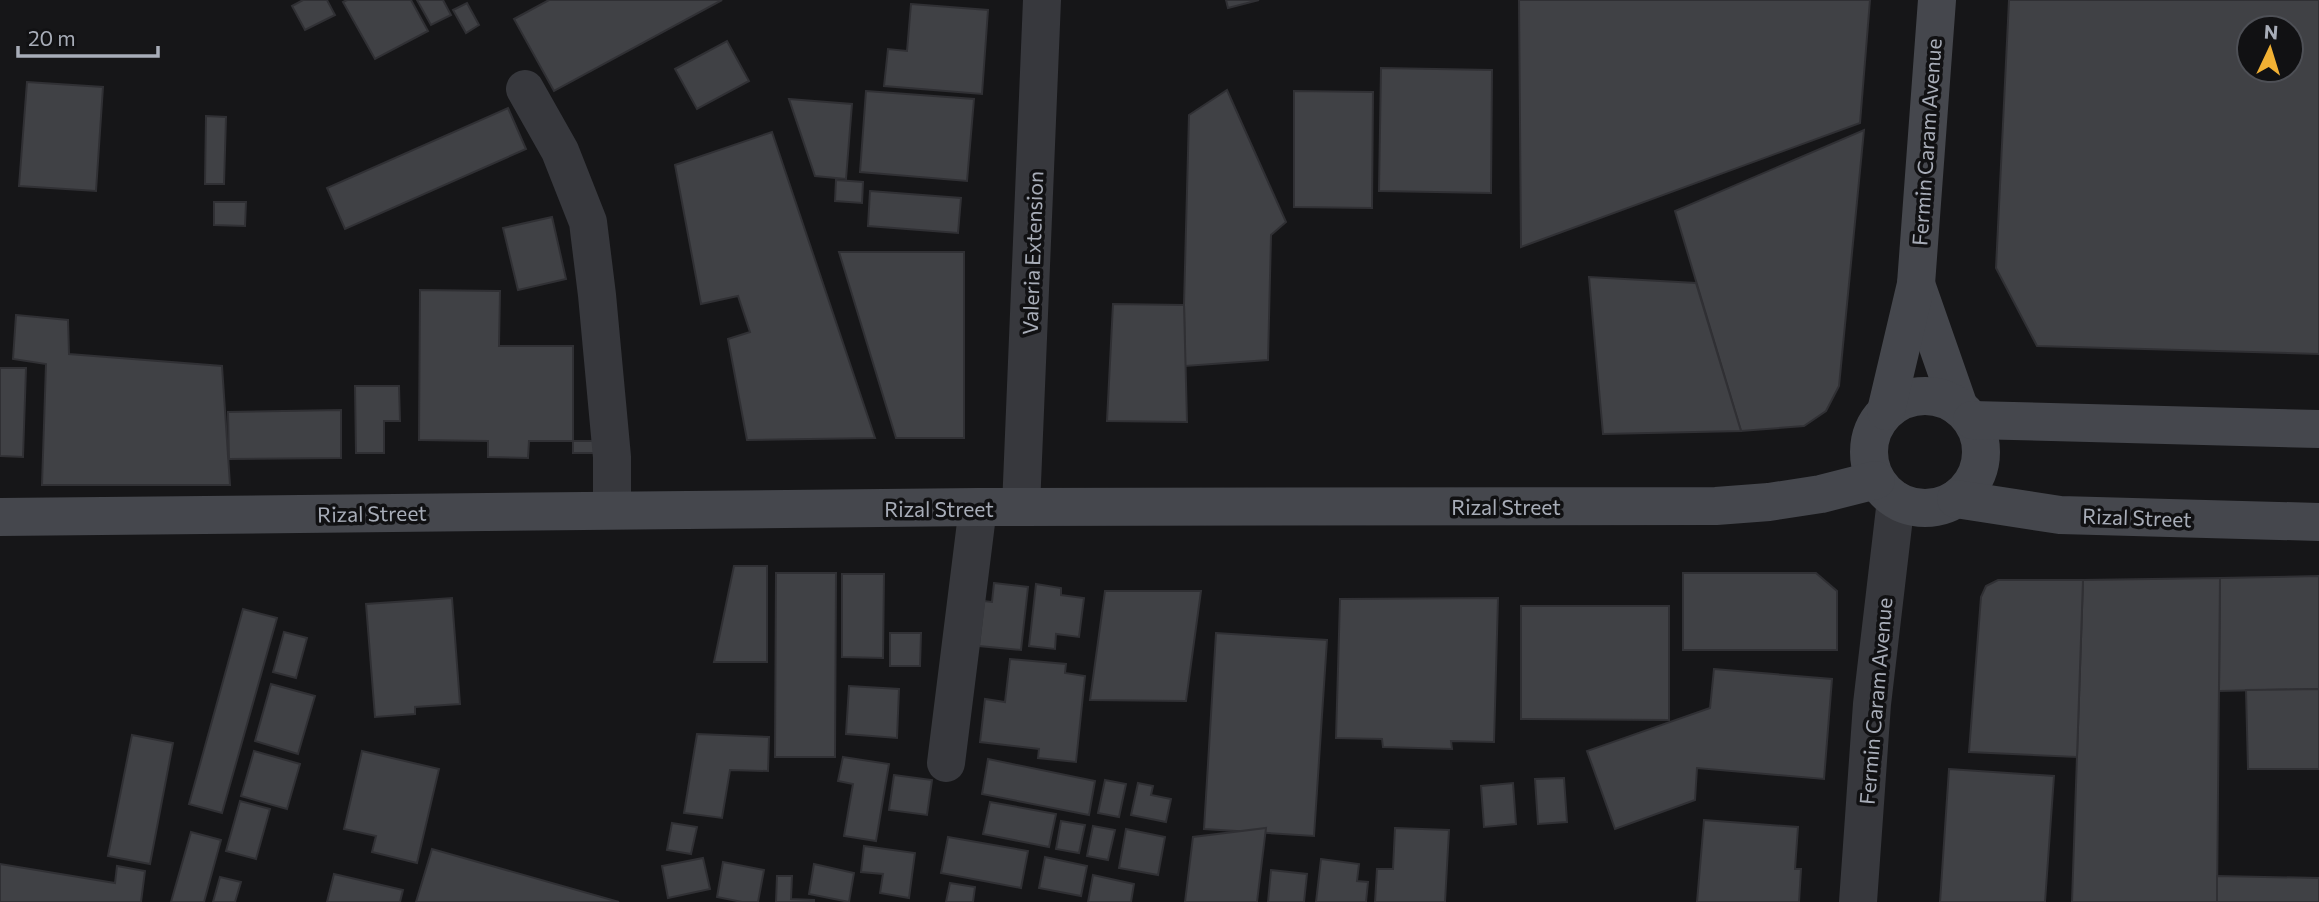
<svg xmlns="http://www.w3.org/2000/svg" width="2319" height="902" font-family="Commissioner,sans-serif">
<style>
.building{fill:#404145;stroke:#303034;stroke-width:2;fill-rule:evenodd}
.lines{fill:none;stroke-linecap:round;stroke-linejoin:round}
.street{stroke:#37383d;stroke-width:38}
.secondary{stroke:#45474d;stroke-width:38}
.labels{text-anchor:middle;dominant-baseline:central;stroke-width:7;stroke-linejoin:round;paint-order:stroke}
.street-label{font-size:21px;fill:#a8adb8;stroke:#111113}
</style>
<rect width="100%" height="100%" fill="#161618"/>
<g class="building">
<path d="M303 0H327L335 15 305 30 292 6Z"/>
<path d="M347 0H411L428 31 375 59 343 2Z"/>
<path d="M417 0H443L451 15 431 25Z"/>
<path d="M549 0H722L554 91 514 19Z"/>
<path d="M1226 0H1259L1228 8Z"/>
<path d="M1519 0H1870L1860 123 1521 247Z"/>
<path d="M2009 0H2319V354L2037 346 1996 268ZM2249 28H2291V70H2249Z"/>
<path d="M467 3 479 25 466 33 453 10Z"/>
<path d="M911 4 988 10 982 94 884 86 888 49 907 51Z"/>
<path d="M727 41 749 81 697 109 675 69Z"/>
<path d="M1381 68 1492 70 1491 193 1379 191Z"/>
<path d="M27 82 103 87 96 191 19 186Z"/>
<path d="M1227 90 1286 222 1271 235 1268 360 1185 366 1184 305 1189 115Z"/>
<path d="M866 91 974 99 967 181 860 172Z"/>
<path d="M1294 91 1373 92 1372 208 1294 207Z"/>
<path d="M789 99 852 104 846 179 815 176Z"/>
<path d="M508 108 526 149 345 229 327 188Z"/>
<path d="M206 116 226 117 224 184H205Z"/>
<path d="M1864 130 1839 386 1826 411 1804 426 1741 431 1675 211Z"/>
<path d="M772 132 875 438 747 440 728 339 750 332 738 296 701 304 675 165Z"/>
<path d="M836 180 863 182 862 203 835 201Z"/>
<path d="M870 191 961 198 958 233 868 226Z"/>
<path d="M214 202H246L245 226 214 225Z"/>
<path d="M552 217 566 279 518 290 503 228Z"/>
<path d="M839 252H964V438H896Z"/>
<path d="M1589 277 1696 283 1741 431 1603 434Z"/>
<path d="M420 290 500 291 499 346H573V441H529L528 458 488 457V441L419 440Z"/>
<path d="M1113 304 1184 305 1187 422 1107 421Z"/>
<path d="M16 315 68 320 69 354 222 366 230 485H42L46 364 13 359Z"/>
<path d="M0 368H26L23 457 0 456Z"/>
<path d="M355 386H399L400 421H384V453H356Z"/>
<path d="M341 410V458L229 459 228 412Z"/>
<rect x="573" y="441" width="22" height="12"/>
<path d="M734 566H767V662H714Z"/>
<path d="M776 573H836L835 757H775Z"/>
<path d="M1683 573H1816L1837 591V650H1683Z"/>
<path d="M842 574H884L883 658 842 657Z"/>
<path d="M2319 576V689L2219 691 2220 578Z"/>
<path d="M2220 578 2217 902H2072L2083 580Z"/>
<path d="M1998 580H2083L2077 757 1969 752 1981 597 1986 586Z"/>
<path d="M994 583 1028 587 1021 650 979 646 984 601 992 602Z"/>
<path d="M1036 584 1061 588V595L1084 598 1079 637 1056 634 1055 649 1029 646Z"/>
<path d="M1105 591H1201L1186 701 1090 700Z"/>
<path d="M452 598 460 704 415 707V714L375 717 366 604Z"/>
<path d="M1498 598 1494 742 1451 741 1452 749 1383 747 1382 739 1336 738 1340 599Z"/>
<path d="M1521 606H1669V720L1521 719Z"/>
<path d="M243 609 277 618 222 813 189 804Z"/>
<path d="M284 632 307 638 296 678 273 672Z"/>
<path d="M890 633H921L920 666H890Z"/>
<path d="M1216 633 1327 640 1314 836 1204 829Z"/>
<path d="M1010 659 1066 664 1065 673 1085 676 1076 762 1038 758 1039 749 980 742 985 699 1005 702Z"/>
<path d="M1714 669 1832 679 1824 779 1697 768 1695 800 1615 829 1587 751 1710 708Z"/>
<path d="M271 684 315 696 298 754 255 741Z"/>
<path d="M849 686 899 689 897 738 846 734Z"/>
<path d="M2319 689V769H2248L2246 690Z"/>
<path d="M697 734 769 737 768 771 730 770 722 818 684 813Z"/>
<path d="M132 735 173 743 150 864 108 856Z"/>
<path d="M254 751 300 764 287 809 241 796Z"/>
<path d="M362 751 439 769 417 863 372 852 376 836 344 829Z"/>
<path d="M843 757 889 764 876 841 844 836 853 784 838 781Z"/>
<path d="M988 759 1095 781 1089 815 982 794Z"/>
<path d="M1949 769 2054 776 2045 902H1940Z"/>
<path d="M894 775 932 780 927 815 889 810Z"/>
<path d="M1564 778 1567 822 1538 824 1535 779Z"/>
<path d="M1105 780 1126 784 1119 817 1098 813Z"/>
<path d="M1138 783 1153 786 1151 795 1171 799 1166 822 1131 815Z"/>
<path d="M1513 783 1516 824 1484 827 1481 786Z"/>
<path d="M240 801 270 809 256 859 226 851Z"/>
<path d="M990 802 1056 814 1049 847 983 834Z"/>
<path d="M1704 820 1798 827 1795 869H1801L1799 902H1697Z"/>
<path d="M1061 821 1085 825 1079 853 1056 849Z"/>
<path d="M672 823 697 827 691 854 667 850Z"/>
<path d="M1093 826 1115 830 1108 860 1087 856Z"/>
<path d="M1266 828 1257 902H1185L1193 837Z"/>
<path d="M1395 828 1449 830 1445 902H1375L1377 869H1393Z"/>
<path d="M1126 829 1165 837 1158 875 1119 868Z"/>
<path d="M191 832 221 840 204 902H171Z"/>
<path d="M948 837 1028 851 1021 888 941 873Z"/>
<path d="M864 846 915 853 909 898 880 893 883 874 861 872Z"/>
<path d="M432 849 619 902H416Z"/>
<path d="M1045 857 1087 866 1081 896 1039 888Z"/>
<path d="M703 858 710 889 668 898 662 866Z"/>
<path d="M1321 859 1359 864 1357 881 1368 882 1366 902H1316Z"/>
<path d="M723 862 764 870 758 902H742L717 897Z"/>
<path d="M0 864 115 883 117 866 145 871 141 902H0Z"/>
<path d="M814 864 854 873 849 902 809 894Z"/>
<path d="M1271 870 1307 874 1304 902H1268Z"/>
<path d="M334 874 403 890 400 902H327Z"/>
<path d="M1093 875 1134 884 1131 902H1088Z"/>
<path d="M777 876H792L791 899 814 900V902H776Z"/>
<path d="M2217 876 2319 878V902H2217Z"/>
<path d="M220 877 241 882 235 902H213Z"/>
<path d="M950 883 975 887 973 902H946Z"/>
</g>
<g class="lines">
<g class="street">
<path d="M525 89 560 151 588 222 597 295 612 457V510"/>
<path d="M1021 507 1042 0"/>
<path d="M946 763 978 507"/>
<path d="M1858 902 1872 704 1896 500"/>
</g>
<g class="secondary">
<path d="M1916 284 1959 407"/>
<circle cx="1925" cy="452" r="56"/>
<path d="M1886 411 1916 284 1937 0"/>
<path d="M1972 420 2319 429"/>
<path d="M1956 499 2060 515 2319 522"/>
<path d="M0 517 978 507 1716 506 1769 502 1821 494 1876 480"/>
</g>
</g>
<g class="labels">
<g class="street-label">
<text transform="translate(1926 142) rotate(-86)">Fermin Caram Avenue</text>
<text transform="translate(1032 253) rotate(-88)">Valeria Extension</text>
<text x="1506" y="506">Rizal Street</text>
<text x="939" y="508">Rizal Street</text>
<text transform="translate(372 513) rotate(-1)">Rizal Street</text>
<text transform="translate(2137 517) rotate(2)">Rizal Street</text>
<text transform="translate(1875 701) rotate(-85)">Fermin Caram Avenue</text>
</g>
</g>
<g transform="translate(2270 49) rotate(4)"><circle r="33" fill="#111113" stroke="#4d4f55" stroke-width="2"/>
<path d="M0-5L12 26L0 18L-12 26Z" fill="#f2b134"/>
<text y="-10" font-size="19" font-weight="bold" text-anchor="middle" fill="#a8adb8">N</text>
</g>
<path d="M18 46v10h140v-10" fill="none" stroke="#a8adb8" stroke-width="3.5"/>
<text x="28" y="46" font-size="21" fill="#a8adb8" stroke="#111113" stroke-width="5" paint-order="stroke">20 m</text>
</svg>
